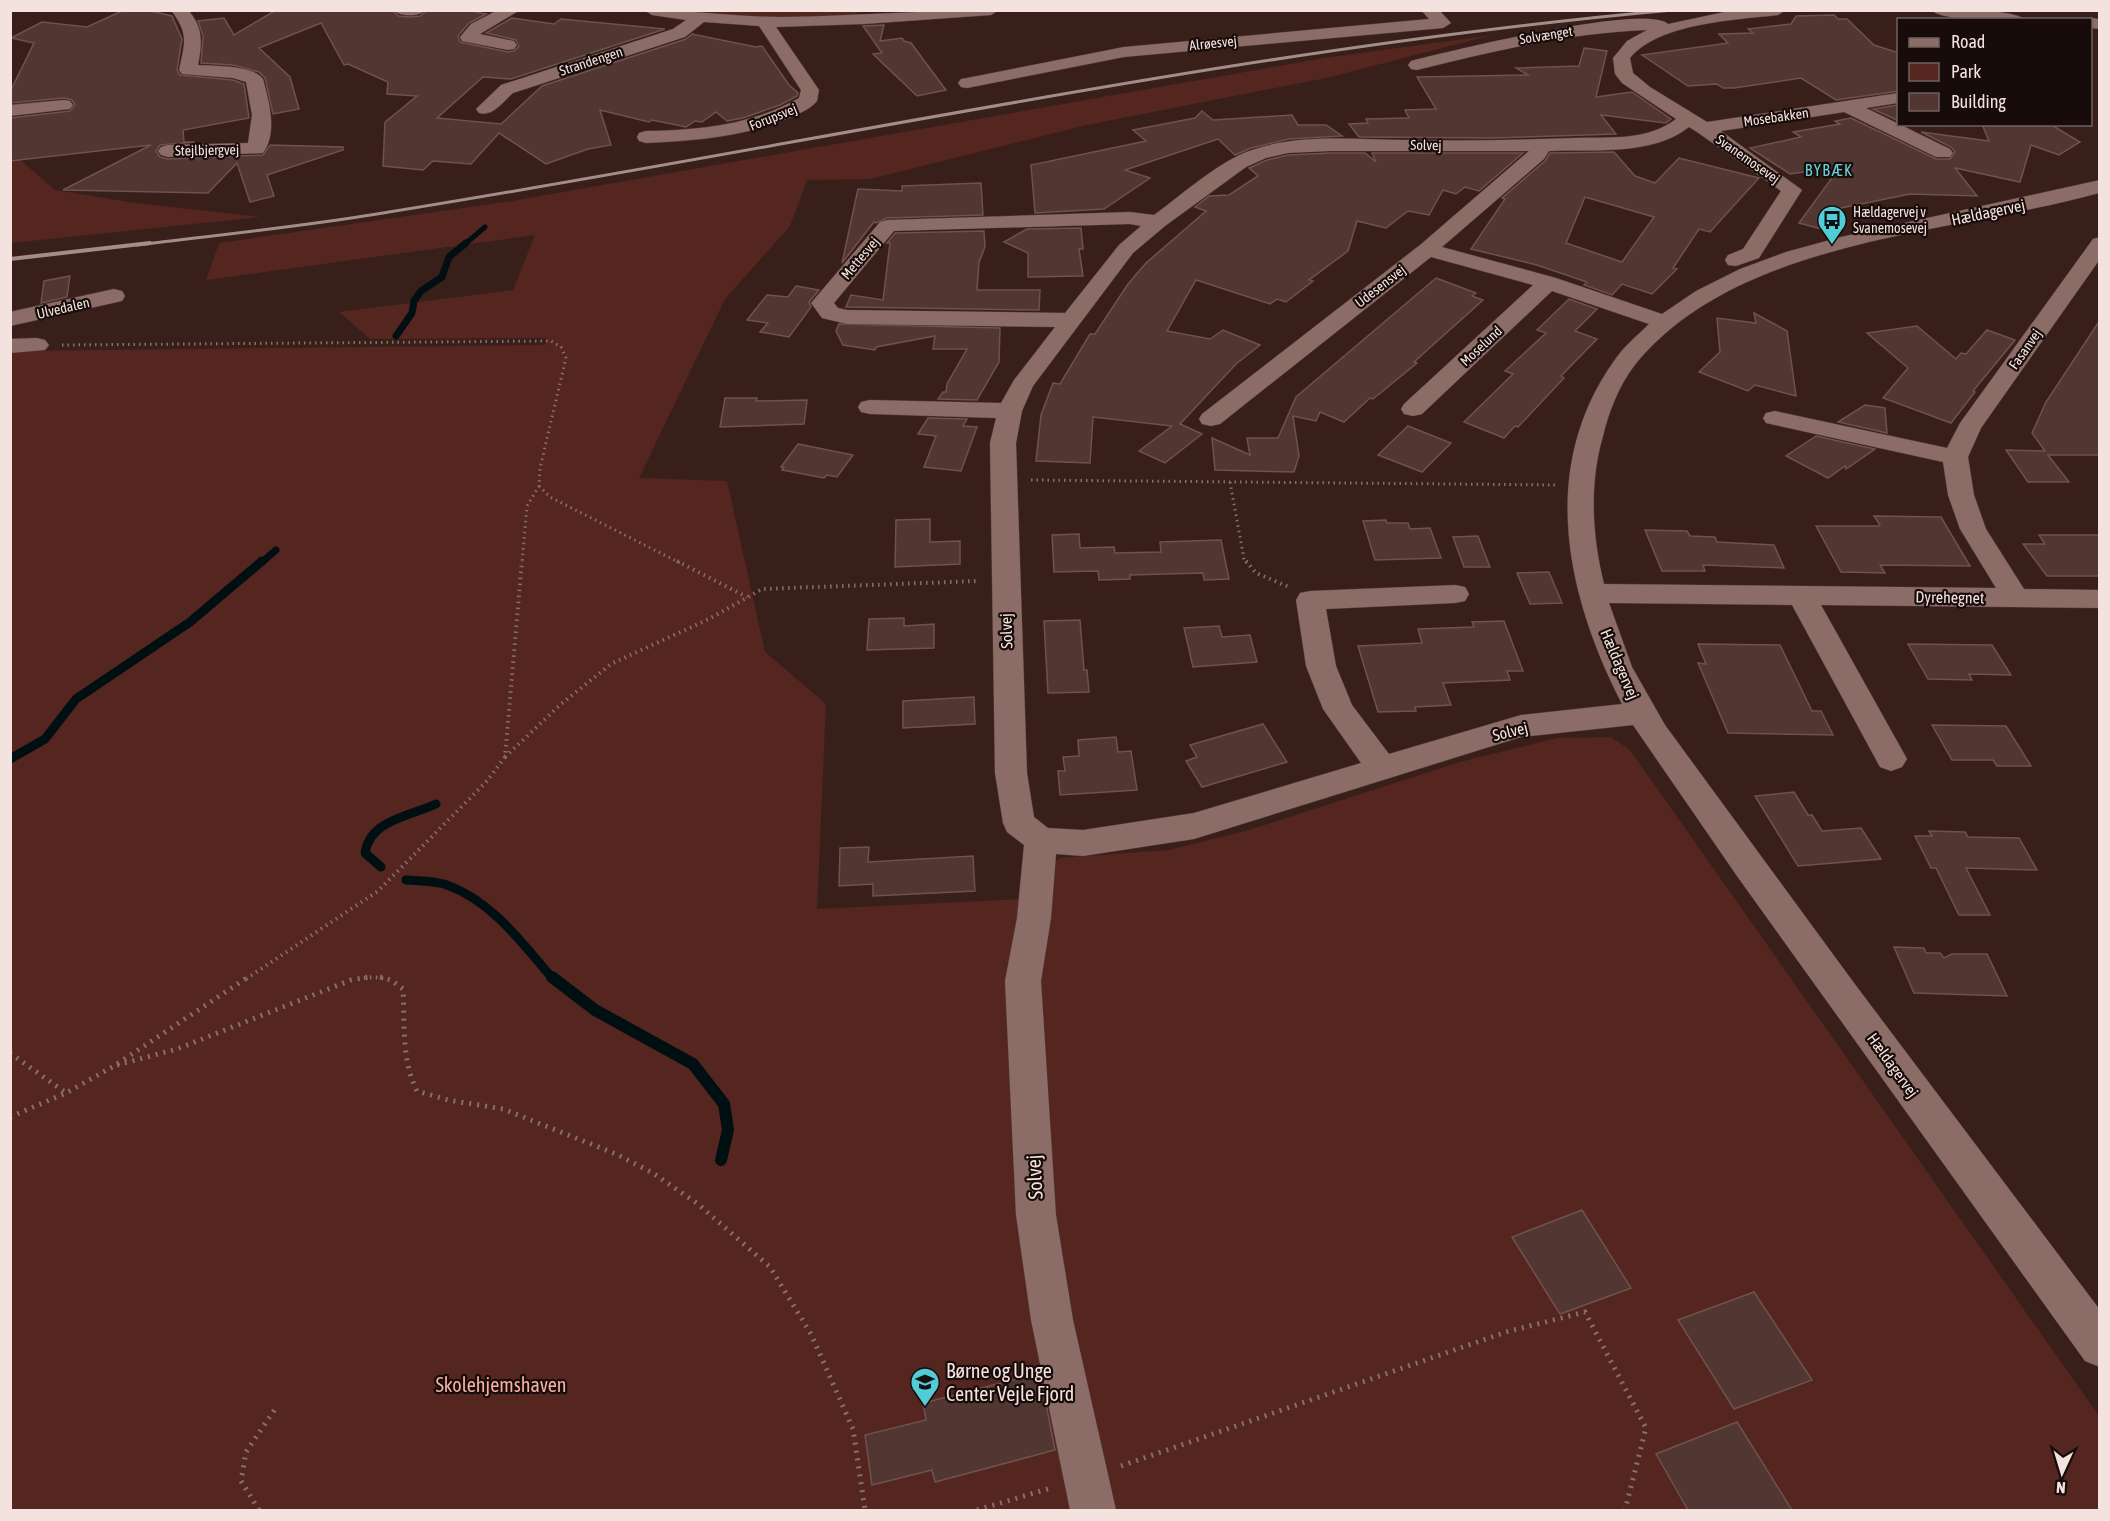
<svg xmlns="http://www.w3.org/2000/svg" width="2110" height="1521" font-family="'Asap Condensed',sans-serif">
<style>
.green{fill:#54261f}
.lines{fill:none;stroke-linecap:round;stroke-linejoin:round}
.stream-far3{stroke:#000f11;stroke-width:5}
.stream-far2{stroke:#000f11;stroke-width:7}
.stream-far1{stroke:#000f11;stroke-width:9}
.stream{stroke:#000f11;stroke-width:12}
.building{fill:#513632;stroke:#6f524d;stroke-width:1.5;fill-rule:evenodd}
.minor-casing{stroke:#513c39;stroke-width:1}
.path-far2{stroke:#86706b;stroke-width:3;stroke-dasharray:1.5 4;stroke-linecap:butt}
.path-far1{stroke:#86706b;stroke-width:4;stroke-dasharray:1.5 4.5;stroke-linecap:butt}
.path{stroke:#86706b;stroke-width:5;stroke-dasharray:2 6;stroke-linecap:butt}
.minor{fill:#8b6c67;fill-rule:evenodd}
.rail-far1{stroke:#a28d89;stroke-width:3}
.rail{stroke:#a28d89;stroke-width:4}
.labels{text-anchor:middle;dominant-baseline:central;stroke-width:4.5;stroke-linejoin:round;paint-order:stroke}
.far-street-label{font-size:14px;fill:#f4e2df;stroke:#170c0a}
.far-poi-label{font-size:14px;fill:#f4e2df;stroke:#170c0a;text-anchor:start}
.far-quarter-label{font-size:16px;letter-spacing:1.5px;fill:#65d1db;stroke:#170c0a}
.street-label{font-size:16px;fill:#f4e2df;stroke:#170c0a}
.near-street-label{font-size:20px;fill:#f4e2df;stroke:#170c0a}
.near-poi-label{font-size:20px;fill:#f4e2df;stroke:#170c0a;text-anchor:start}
.near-park-label{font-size:20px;fill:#f5afa3;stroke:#170c0a}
</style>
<rect width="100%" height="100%" fill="#381f1a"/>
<g class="green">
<path d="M678 11H858L855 18C796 20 737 22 678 11Z"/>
<path d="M1493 35 1326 78 1087 125 870 179 807 180 790 226 725 299 639 478 727 481 765 652 826 704 817 909 1023 899 1059 858 1169 850 1249 830 1460 762 1557 738 1611 737 1630 750 2099 1416V1510H11V351L545 345 547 338 370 339 339 312 513 290 535 235 206 280 219 243 512 201 1324 58Z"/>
<path d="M10 156H16L55 190 136 203 261 217 11 243Z"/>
</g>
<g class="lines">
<path class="stream-far3" d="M464 245 485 227"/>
<g class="stream-far2">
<path d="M396 336 412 313 414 301 421 291 442 277 449 257 466 243"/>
<path d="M261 563 276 550"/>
</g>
<g class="stream-far1">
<path d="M10 759 45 739 76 699 190 622 262 561"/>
<path d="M381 867 365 853C370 820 410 816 436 804"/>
<path d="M406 880C419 881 435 881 447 885 492 901 523 944 553 979"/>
</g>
<path class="stream" d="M552 977 595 1010 693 1064 724 1104 728 1130 721 1160"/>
</g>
<g class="building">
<path d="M124 10H147L172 16 182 39 177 70 180 75 233 80 244 84 249 118 183 130 184 142H195L160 145 156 151 160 157 168 159 263 155 270 145 343 147V150L267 175 274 196 250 202 237 163 208 193 63 190 151 145 10 161V118L70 111 75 105 72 100 64 98 10 103V92L34 43 11 38 42 22 87 27Z"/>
<path d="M276 10H391L399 16 409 17 420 16 428 10H467L486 14 469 23 458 36 460 42 508 52 514 51 519 46 516 40 486 33 512 18 554 24 561 19 665 29 511 79 483 77 437 118 501 124 542 86 686 39 692 34 756 47 762 46 789 85 798 93 797 96 780 105 743 118 727 121 716 112 702 122 695 121 686 127 652 120 649 122 600 110 611 145 588 149 546 164 499 133 471 164 433 161 423 170 383 166 385 122 417 96 387 94 388 82 348 64 344 65 321 23 259 48 290 77 299 109 273 114 265 78 259 72 233 65 201 63 203 36 198 21 224 18 234 35Z"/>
<path d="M1834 15 1838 19H1847L1874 45 1899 53V91L1836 100 1801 78 1734 88H1723L1717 84 1688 86 1642 55 1728 43 1719 34 1753 33 1748 29 1791 24 1796 16Z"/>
<path d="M884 25 880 41 902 38 904 41 911 43 946 90 917 96 873 54 882 53 863 26Z"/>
<path d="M1584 48 1607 51 1596 97 1632 92 1671 119 1666 123 1601 115 1616 134 1491 138 1359 137 1349 124 1368 123 1366 119 1409 118 1405 110 1436 109 1417 77 1528 75 1516 68 1579 66Z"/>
<path d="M1899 105V121L1873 109 1898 105Z"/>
<path d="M1202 111 1213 120 1292 115 1298 125H1326L1342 136 1289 139 1251 148 1235 155 1218 139 1125 170 1150 178 1104 209 1035 213 1031 165 1146 141 1133 130 1195 118Z"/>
<path d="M1851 118 1936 159H1950L1955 152 1951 147 1921 132 1989 141 1982 124H2050L2080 142 2059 155 2031 145 2020 182 1955 168 1977 196 1910 194 1841 208 1825 230 1799 223 1840 167 1790 174 1750 148 1801 137 1793 132 1840 124 1835 121Z"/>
<path d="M1614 152 1635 176 1655 183 1679 158 1759 178 1710 232 1699 229 1673 268 1677 269 1652 294 1622 284 1612 295 1584 285 1587 282 1537 265 1471 249 1505 199 1502 198 1545 161 1550 153ZM1585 197 1654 217 1622 262 1566 243Z"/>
<path d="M1329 153H1365L1376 162 1372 153H1523L1479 191 1465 187 1456 194 1443 190 1429 215 1408 211 1386 228 1357 221 1348 251 1309 280 1313 281 1286 302 1277 299 1270 304 1196 280 1167 331 1210 339 1223 330 1260 345 1236 364 1180 424 1202 434 1165 463 1139 451 1172 426 1093 417 1090 463 1036 461 1041 415 1053 383 1060 384 1090 334H1095L1128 284 1146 263 1206 211 1195 207 1209 196 1229 195 1258 176 1249 168 1267 160 1288 155Z"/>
<path d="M981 183 983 215 887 218 876 223 874 222 842 263 858 189 902 191V186Z"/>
<path d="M1081 228 1083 249H1079L1083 276 1028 277V253L1004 242 1027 229Z"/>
<path d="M984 231 985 247 979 262 977 290H1040L1039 310 846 307 851 295 883 300 890 243H887L895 233Z"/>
<path d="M70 276 67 297 41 303 44 281Z"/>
<path d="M1436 278 1476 293 1472 296 1483 300 1414 362 1417 363 1373 399 1370 398 1344 422 1320 412 1316 421 1293 416 1299 456 1294 472 1215 470 1212 438 1250 455 1247 438H1278L1296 397Z"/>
<path d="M796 286 819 290 809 302 811 307 789 337 760 332 768 323 747 320 767 295 788 297Z"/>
<path d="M1569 299 1597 309 1575 331 1597 339 1561 376 1564 378 1518 427 1515 426 1504 438 1464 422 1513 374 1505 371 1546 333 1537 330Z"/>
<path d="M1754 313 1787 331 1796 396 1755 385 1748 391 1699 372 1720 352 1717 318 1756 323Z"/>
<path d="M2100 320V455H2048L2069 482H2028L2006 450 2045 451 2032 433 2046 402Z"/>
<path d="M839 324 1000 328 999 362 977 400 938 399 943 392H946L947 384 967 349H933L935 336 876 347 875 350 843 345 836 331Z"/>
<path d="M1917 326 1956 359 1961 353 1966 354 1987 330 2015 340 1973 391 1975 392 1951 423 1883 398 1908 368 1867 333Z"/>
<path d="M725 398H757L756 401 807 400 804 424 720 427Z"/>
<path d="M1865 405 1885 408 1887 433 1838 422Z"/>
<path d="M928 418 967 419 963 426 977 427 961 471 924 467 936 436 918 434Z"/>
<path d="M1408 426 1451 443 1422 472 1378 455Z"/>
<path d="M1816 436 1875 449 1846 469 1845 466 1828 478 1786 456Z"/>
<path d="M798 444 853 455 837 477 827 475 824 478 782 470 784 467H781Z"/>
<path d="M1874 516 1941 517 1970 566 1880 565 1885 573 1841 572 1816 526H1878L1880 525Z"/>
<path d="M930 519V542L960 541V564L895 567 896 520Z"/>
<path d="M1386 520 1387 523H1408L1410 529 1430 528 1441 558 1375 560 1363 521Z"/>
<path d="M1645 530 1687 531 1690 536 1715 537 1717 542 1774 545 1784 568 1703 565 1705 571H1662Z"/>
<path d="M1079 534 1080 548 1114 547 1115 553 1161 552 1160 542 1221 540 1229 579 1204 580 1203 573 1130 575V579L1099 580 1098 571 1054 572 1052 535Z"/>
<path d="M2039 535H2100V576H2047L2023 544H2045Z"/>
<path d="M1478 536 1490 567H1464L1453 537Z"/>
<path d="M1549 572 1562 603 1530 604 1517 573Z"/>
<path d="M904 618V626L934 624V648L867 650 869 619Z"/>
<path d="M1080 620 1084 670H1087L1089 692 1048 693 1044 621Z"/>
<path d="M1504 621 1523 671H1507L1510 680 1443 683 1451 705 1415 707 1416 711 1378 712 1358 646 1422 643 1418 629 1474 627 1472 622Z"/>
<path d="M1219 626 1222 637 1250 635 1257 662 1193 667 1184 628Z"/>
<path d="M1698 644 1780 645 1812 711H1821L1833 735 1728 733 1698 663 1706 664Z"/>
<path d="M1908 644 1992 645 2011 675 1969 674 1972 680 1928 679Z"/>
<path d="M974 697 975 724 903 728V701Z"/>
<path d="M1263 724 1287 762 1202 787 1186 761 1197 757 1190 745Z"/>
<path d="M1932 725 2006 726 2031 766H1997L1993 760H1952Z"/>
<path d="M1116 737 1118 752 1131 751 1137 790 1060 795 1058 771H1065L1063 757 1079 756 1078 740Z"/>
<path d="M1794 792 1808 815H1812L1822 831 1861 828 1881 859 1798 866 1755 796Z"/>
<path d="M1929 831 1965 832 1968 837 2019 838 2037 870 1966 868 1990 915H1959L1936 868H1931L1915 836H1932Z"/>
<path d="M869 847 868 862 973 856 975 891 873 896V884L839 886 840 848Z"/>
<path d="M1894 947 1924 948 1926 953H1940L1944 958 1952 954H1987L2007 996 1914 993Z"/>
<path d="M1582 1210 1631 1288 1560 1314 1512 1237Z"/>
<path d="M1754 1292 1812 1380 1734 1409 1678 1320Z"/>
<path d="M1040 1373 1055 1450 935 1482 932 1470 872 1485 865 1435 926 1420 923 1403Z"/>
<path d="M1737 1422 1792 1510H1688L1656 1454Z"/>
</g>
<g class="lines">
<g class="minor-casing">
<g id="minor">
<path d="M171 10H188C204 28 202 44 198 65 214 66 253 65 263 79 269 102 278 132 263 153L168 157 161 155 158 151 161 147 168 145 248 143 252 115 246 82 233 78 182 74 179 70C185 42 189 34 171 10Z"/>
<path d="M393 10H426C419 17 400 17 393 10Z"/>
<path d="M498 10H520L480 34 514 41 517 45 514 49 508 50 462 41 460 37 471 24Z"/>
<path d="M644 10C690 10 736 17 782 17 855 16 926 10 999 10L991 15 864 24 776 27 819 90 817 101C811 109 798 114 789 118 743 137 695 141 646 143L639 141 637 137 639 133 646 131C701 130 751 125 799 98L801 90 759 26 704 22 685 37 513 93C503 102 493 117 479 113L476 109 501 85 673 29 686 20 652 15Z"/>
<path d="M1421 10H1439L1451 23 1443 28 1124 57 967 88 961 87 958 83 961 79 967 78 1124 47 1429 19Z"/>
<path d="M1734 10H1786L1778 15C1735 20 1659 23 1630 58L1633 73 1650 87 1707 122 1898 93V103L1866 108 1950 149 1953 153 1950 157H1936L1844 112 1721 131 1802 190 1759 258 1736 266 1728 265 1725 260 1728 255 1743 249 1781 191 1697 132 1689 127C1653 156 1593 149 1549 151L1544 159 1442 247 1556 278 1662 314 1696 291 1740 269 1786 252 1841 237 2100 180 2099 193C1952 234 1736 238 1634 366 1619 386 1609 411 1603 436 1589 484 1592 536 1604 584L1996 588 1960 529 1948 495 1943 462 1775 425 1766 423 1763 418 1766 413 1775 411 1947 448 1960 423 2093 239 2100 237V259L1981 428 1968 457 1974 495 1986 529 2024 589 2100 590V608L1821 605 1907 759 1902 767 1891 771 1880 767 1792 605 1609 603 1632 667 1665 725 1854 983 2100 1310V1367L2085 1361 1737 876 1633 725 1521 737 1194 839 1083 856 1056 854 1051 918 1041 981 1056 1215 1073 1320 1116 1510H1070L1031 1320 1016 1215 1005 981 1017 918 1024 845 1007 832 1003 823 995 773 990 443 996 418 870 414 861 412 858 407 861 402 870 400 1001 403 1014 380 1055 327 847 324 822 318 811 303 880 222 887 220 1130 212 1154 215C1183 194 1219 161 1252 150 1301 133 1356 140 1407 140 1463 141 1519 140 1575 138 1609 137 1648 141 1676 119L1622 83 1615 74 1613 58 1627 41 1647 30C1568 33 1493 51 1417 70L1411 69 1408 65 1411 61C1447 52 1645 3 1668 24ZM1329 151H1529L1420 245 1202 414 1199 419 1202 424 1211 426 1220 424 1431 257 1533 285 1404 404 1401 409 1404 414 1413 416 1422 414 1552 291 1649 324C1637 336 1623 347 1614 361 1538 468 1566 595 1622 704L1521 715 1389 754 1352 705 1336 666 1326 609 1455 603 1465 601 1469 594 1465 587 1455 585 1310 591 1300 593 1296 600 1306 666 1323 709 1361 763 1194 813 1083 830 1048 828 1034 817 1027 773 1016 443 1022 411 1033 386 1133 253 1165 226 1246 167 1266 158 1288 153ZM1130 224 1141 226 1119 245 1065 313 847 310 838 308 834 303 894 231Z"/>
<path d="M1931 10C1949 10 2014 8 2025 20 2007 20 1943 22 1931 10Z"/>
<path d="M2090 18 2100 19V29L2090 28V20H2084Z"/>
<path d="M64 100 70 101 73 105 70 109 10 116V105Z"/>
<path d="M114 289 122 291 125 296 122 301 10 326V312Z"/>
<path d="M37 338 45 340 49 345 45 350 10 353V339Z"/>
</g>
</g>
<g class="path-far2">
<path d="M62 345 551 341 561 347 566 358 540 468 539 486 527 506 522 563"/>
<path d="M1031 480 1555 485"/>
<path d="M1230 482 1244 559 1247 563"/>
<path d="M539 486 550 497 680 563"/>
</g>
<g class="path-far1">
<path d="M677 561 747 597"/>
<path d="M1246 561 1256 573 1289 587"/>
<path d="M505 757 560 705 611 664 709 619 762 589 978 581"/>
<path d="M246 979 378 891 487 781 505 757 522 561"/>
<path d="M358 979 373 977 387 979"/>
</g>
<g class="path">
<path d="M380 977 391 980 403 989C405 1024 401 1059 417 1091L448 1100 503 1109 616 1154 653 1173 698 1204 770 1267 811 1334 853 1429 865 1510"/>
<path d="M10 1053 66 1093"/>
<path d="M117 1065 177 1049 351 980 369 977"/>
<path d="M10 1117 66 1093 114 1066 248 977"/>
<path d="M1121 1466 1506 1332 1585 1312 1646 1428 1625 1510"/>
<path d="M259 1510 241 1481 246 1452 275 1409"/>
<path d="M977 1510 1051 1488"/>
</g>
<use href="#minor" class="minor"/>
<path class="rail-far1" d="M137 245C217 235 298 227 377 214 809 145 1237 49 1673 10"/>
<path class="rail" d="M10 259 150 243"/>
</g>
<defs>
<g id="bus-pin" transform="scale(1.5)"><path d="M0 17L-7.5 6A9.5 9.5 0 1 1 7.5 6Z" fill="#52ccd6" stroke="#170c0a"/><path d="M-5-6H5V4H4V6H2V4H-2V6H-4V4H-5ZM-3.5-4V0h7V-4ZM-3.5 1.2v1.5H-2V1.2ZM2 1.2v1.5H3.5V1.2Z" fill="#111"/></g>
<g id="school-pin" transform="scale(1.5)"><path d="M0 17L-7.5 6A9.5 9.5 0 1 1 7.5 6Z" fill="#52ccd6" stroke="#170c0a"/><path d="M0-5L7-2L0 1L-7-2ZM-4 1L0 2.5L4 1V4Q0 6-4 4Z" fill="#111"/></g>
</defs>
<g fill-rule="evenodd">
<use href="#bus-pin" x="1832" y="220"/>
<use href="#school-pin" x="925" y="1382"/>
</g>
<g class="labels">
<g class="far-street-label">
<text transform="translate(1546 35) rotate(-9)">Solvænget</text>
<text transform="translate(1213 43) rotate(-6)">Alrøesvej</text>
<text transform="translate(591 61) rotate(-18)">Strandengen</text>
<text transform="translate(773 117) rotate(-22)">Forupsvej</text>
<text transform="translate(1776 117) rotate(-8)">Mosebakken</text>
<text transform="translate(1426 145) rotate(1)">Solvej</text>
<text transform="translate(207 150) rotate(-1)">Stejlbjergvej</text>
<text transform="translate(1748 159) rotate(35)">Svanemosevej</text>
<text transform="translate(860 258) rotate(-50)">Mettesvej</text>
<text transform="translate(1380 286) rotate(-38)">Udesensvej</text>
<text transform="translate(63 308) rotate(-13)">Ulvedalen</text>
<text transform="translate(1481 346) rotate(-43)">Moselund</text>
<text transform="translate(2025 349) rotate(-55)">Fasanvej</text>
</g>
<g class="far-poi-label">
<text x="1853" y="212">Hældagervej v<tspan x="1853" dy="16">Svanemosevej</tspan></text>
</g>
<g class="far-quarter-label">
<text x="1829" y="170">BYBÆK</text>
</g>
<g class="street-label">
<text transform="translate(1988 212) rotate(-12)">Hældagervej</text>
<text transform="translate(1950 597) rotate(1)">Dyrehegnet</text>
<text transform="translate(1006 631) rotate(-92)">Solvej</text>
<text transform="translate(1620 664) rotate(67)">Hældagervej</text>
<text transform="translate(1510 731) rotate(-14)">Solvej</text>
<text transform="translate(1893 1065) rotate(54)">Hældagervej</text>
</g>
<g class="near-street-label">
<text transform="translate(1034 1177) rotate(-93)">Solvej</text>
</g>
<g class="near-poi-label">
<text x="946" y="1370">Børne og Unge<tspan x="946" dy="23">Center Vejle Fjord</tspan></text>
</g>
<g class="near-park-label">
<text x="501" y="1384">Skolehjemshaven</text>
</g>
</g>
<rect width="2110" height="1521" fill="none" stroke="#f4e2df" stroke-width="24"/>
<rect x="1897" y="18" width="195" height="108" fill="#170c0a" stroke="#6f625f" stroke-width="1.5"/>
<rect x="1909" y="38" width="30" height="9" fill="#8b6c67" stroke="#6f625f" stroke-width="1.5"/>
<text x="1951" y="48" font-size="18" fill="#f4e2df">Road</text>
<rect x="1909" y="63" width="30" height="18" fill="#54261f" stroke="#6f625f" stroke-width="1.5"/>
<text x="1951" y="78" font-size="18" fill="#f4e2df">Park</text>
<rect x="1909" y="93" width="30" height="18" fill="#513632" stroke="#6f625f" stroke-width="1.5"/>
<text x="1951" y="108" font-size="18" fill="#f4e2df">Building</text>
<g transform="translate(2062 1473) rotate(184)" stroke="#170c0a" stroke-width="4.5" paint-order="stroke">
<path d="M0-4.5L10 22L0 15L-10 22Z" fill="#f4e2df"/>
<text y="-9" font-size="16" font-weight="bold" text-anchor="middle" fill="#f4e2df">N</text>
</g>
</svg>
